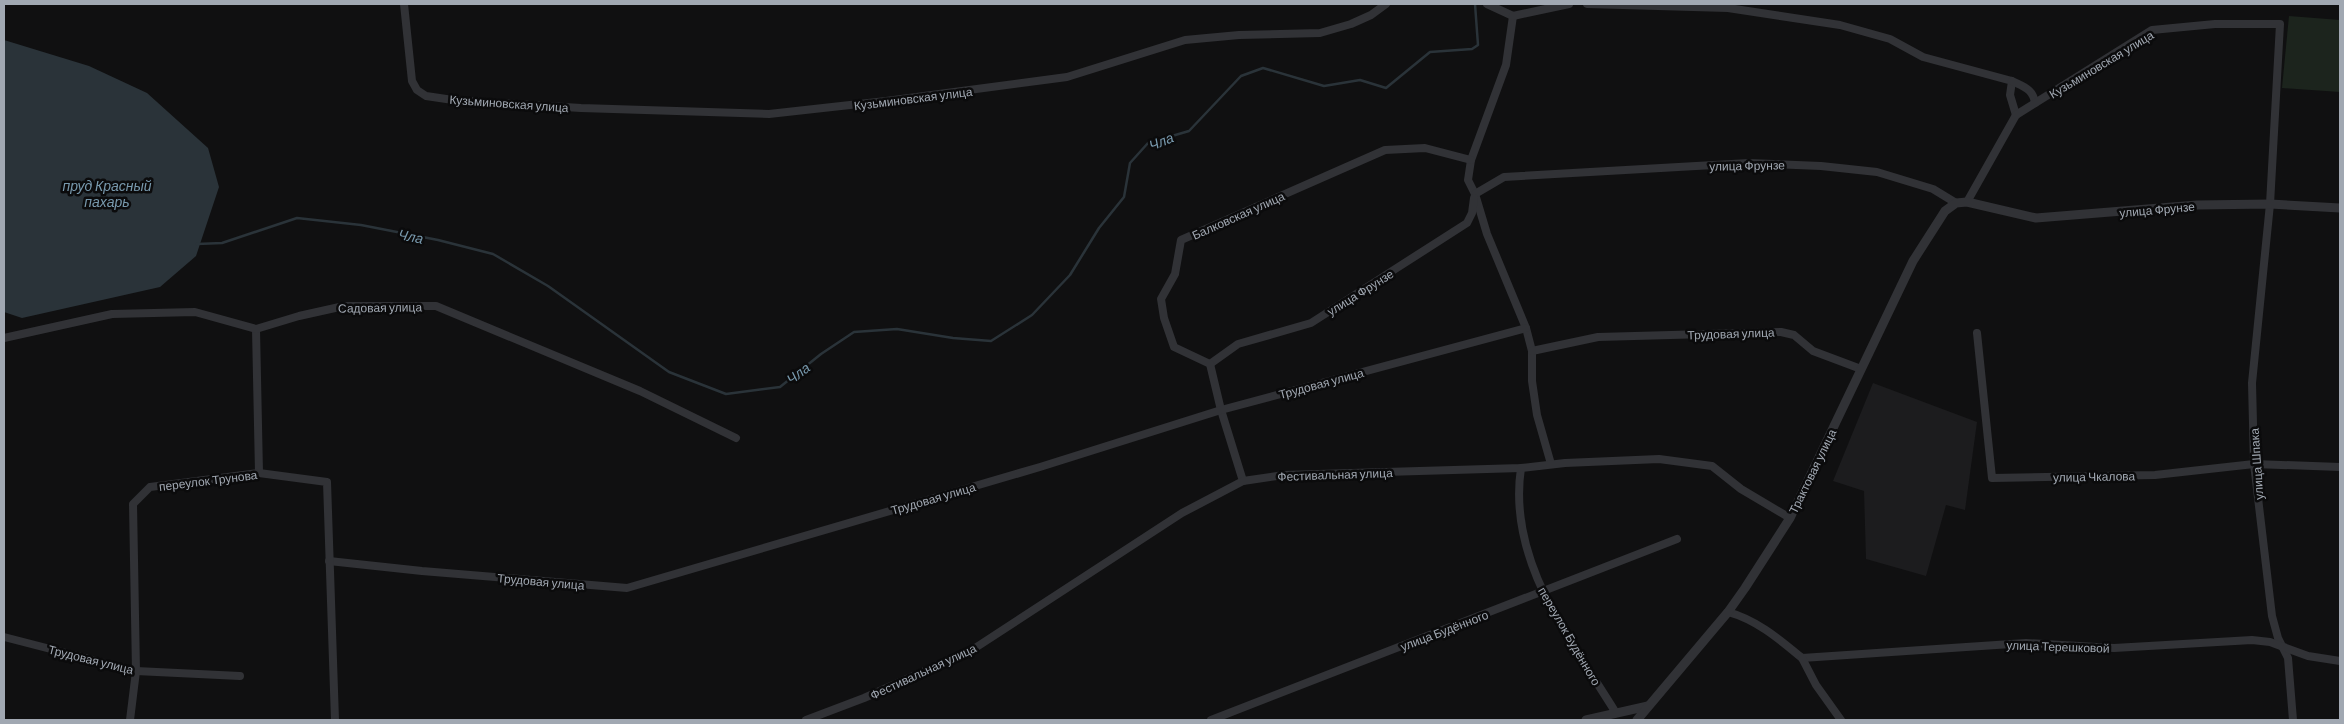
<svg xmlns="http://www.w3.org/2000/svg" width="2344" height="724" font-family="Barlow,sans-serif">
<style>
.built{fill:#1c1c1e}
.green{fill:#1c241d}
.water{fill:#2a3339}
.lines{fill:none;stroke-linecap:round;stroke-linejoin:round}
.stream{stroke:#2a3339;stroke-width:2.5}
.minor{stroke:#313236;stroke-width:8}
.tertiary{stroke:#313236;stroke-width:9}
.labels{text-anchor:middle;dominant-baseline:central;stroke-width:5;stroke-linejoin:round;paint-order:stroke}
.street-label{font-size:12px;fill:#a1a8b2;stroke:#0b0b0c}
.water-label{font-size:14px;font-style:italic;fill:#7899ad;stroke:#0b0b0c}
</style>
<rect width="100%" height="100%" fill="#101011"/>
<path class="built" d="M1873 383 1977 422 1965 510 1946 505 1926 576 1866 559 1864 491 1833 481Z"/>
<path class="green" d="M2289 16 2340 20V92L2282 88Z"/>
<path class="water" d="M4 40 89 66 147 93 208 148 219 187 196 256 160 287 22 318 4 312Z"/>
<g class="lines">
<path class="stream" d="M197 244 222 243 297 218 361 225 438 240 493 254 548 286 669 372 726 394 780 387 821 354 854 332 897 329 953 338 991 341 1032 315 1070 275 1099 228 1124 197 1130 163 1148 143 1189 131 1241 76 1263 68 1324 86 1360 80 1386 88 1430 52 1472 49 1478 45 1475 4"/>
<g class="minor">
<path d="M404 4 412 81 417 90 426 96 453 100 581 108 769 114 886 101 1067 77 1185 40 1239 35 1320 33 1351 24 1371 15 1386 4"/>
<path d="M1487 4 1513 16"/>
<path d="M1587 4 1728 8 1840 25 1890 39 1923 57 2012 81 2010 95 2016 115"/>
<path d="M1513 16 1506 65 1471 160 1468 180 1475 194 1487 234 1526 328 1532 351V381L1537 415 1551 464"/>
<path d="M1513 16 1569 4"/>
<path d="M2012 81C2024 87 2033 89 2035 103"/>
<path d="M1475 194 1504 177 1749 163 1821 166 1877 172 1933 189 1956 203"/>
<path d="M1967 202 2016 115 2152 30 2215 24H2280L2270 204 2252 383 2254 464 2272 616 2278 638 2288 658 2293 720"/>
<path d="M256 329 259 473"/>
<path d="M1977 333 1992 478 2155 475 2254 464 2340 467"/>
<path d="M4 338 112 314 195 312 256 329 299 316 344 306H436L640 391 736 438"/>
<path d="M1532 351 1598 337 1781 332 1794 335 1813 351 1861 369"/>
<path d="M1210 364 1238 344 1311 323 1467 223 1472 213 1474 198"/>
<path d="M1521 468C1507 561 1570 638 1616 713"/>
<path d="M1243 481 1221 410 1210 364 1174 347 1164 318 1161 299 1175 274 1181 240 1385 150 1425 148 1471 160"/>
<path d="M329 561 422 571 627 588 1040 467 1221 410 1526 328"/>
<path d="M1728 612C1757 620 1779 639 1802 658L2026 643 2114 648 2252 640 2270 642 2308 656 2340 661"/>
<path d="M4 637 136 671 240 676"/>
<path d="M1802 658 1816 685 1841 720"/>
<path d="M130 720 136 671 133 504 150 487 259 473 327 482 335 720"/>
<path d="M806 720 864 698 972 650 1182 513 1243 481 1284 475 1521 468 1565 463 1659 459 1712 466 1741 489 1790 518"/>
<path d="M1211 720 1677 539"/>
</g>
<g class="tertiary">
<path d="M1586 720 1648 706"/>
<path d="M1637 720 1728 612 1745 588 1790 518 1913 261 1945 211 1956 203 1967 202 2036 218 2197 205 2270 204 2340 208"/>
</g>
</g>
<g class="labels">
<g class="street-label">
<text transform="translate(2101 64) rotate(-31)">Кузьминовская улица</text>
<text transform="translate(913 98) rotate(-7)">Кузьминовская улица</text>
<text transform="translate(509 103) rotate(4)">Кузьминовская улица</text>
<text transform="translate(1747 165) rotate(-1)">улица Фрунзе</text>
<text transform="translate(2157 209) rotate(-5)">улица Фрунзе</text>
<text transform="translate(1238 215) rotate(-24)">Балковская улица</text>
<text transform="translate(1360 292) rotate(-32)">улица Фрунзе</text>
<text transform="translate(380 307) rotate(-1)">Садовая улица</text>
<text transform="translate(1731 333) rotate(-2)">Трудовая улица</text>
<text transform="translate(1321 383) rotate(-15)">Трудовая улица</text>
<text transform="translate(2256 464) rotate(-94)">улица Шпака</text>
<text transform="translate(1812 471) rotate(-64)">Трактовая улица</text>
<text transform="translate(1335 474) rotate(-2)">Фестивальная улица</text>
<text transform="translate(2094 476) rotate(-1)">улица Чкалова</text>
<text transform="translate(208 480) rotate(-7)">переулок Трунова</text>
<text transform="translate(933 498) rotate(-16)">Трудовая улица</text>
<text transform="translate(541 581) rotate(5)">Трудовая улица</text>
<text transform="translate(1444 630) rotate(-21)">улица Будённого</text>
<text transform="translate(1570 636) rotate(60)">переулок Будённого</text>
<text transform="translate(2058 646) rotate(2)">улица Терешковой</text>
<text transform="translate(91 659) rotate(14)">Трудовая улица</text>
<text transform="translate(923 671) rotate(-25)">Фестивальная улица</text>
</g>
<g class="water-label">
<text transform="translate(1161 141) rotate(-22)">Чла</text>
<text x="107" y="185">пруд Красный<tspan x="107" dy="16">пахарь</tspan></text>
<text transform="translate(411 236) rotate(12)">Чла</text>
<text transform="translate(798 373) rotate(-37)">Чла</text>
</g>
</g>
<rect width="2344" height="724" fill="none" stroke="#a1a8b2" stroke-width="10"/>
</svg>
